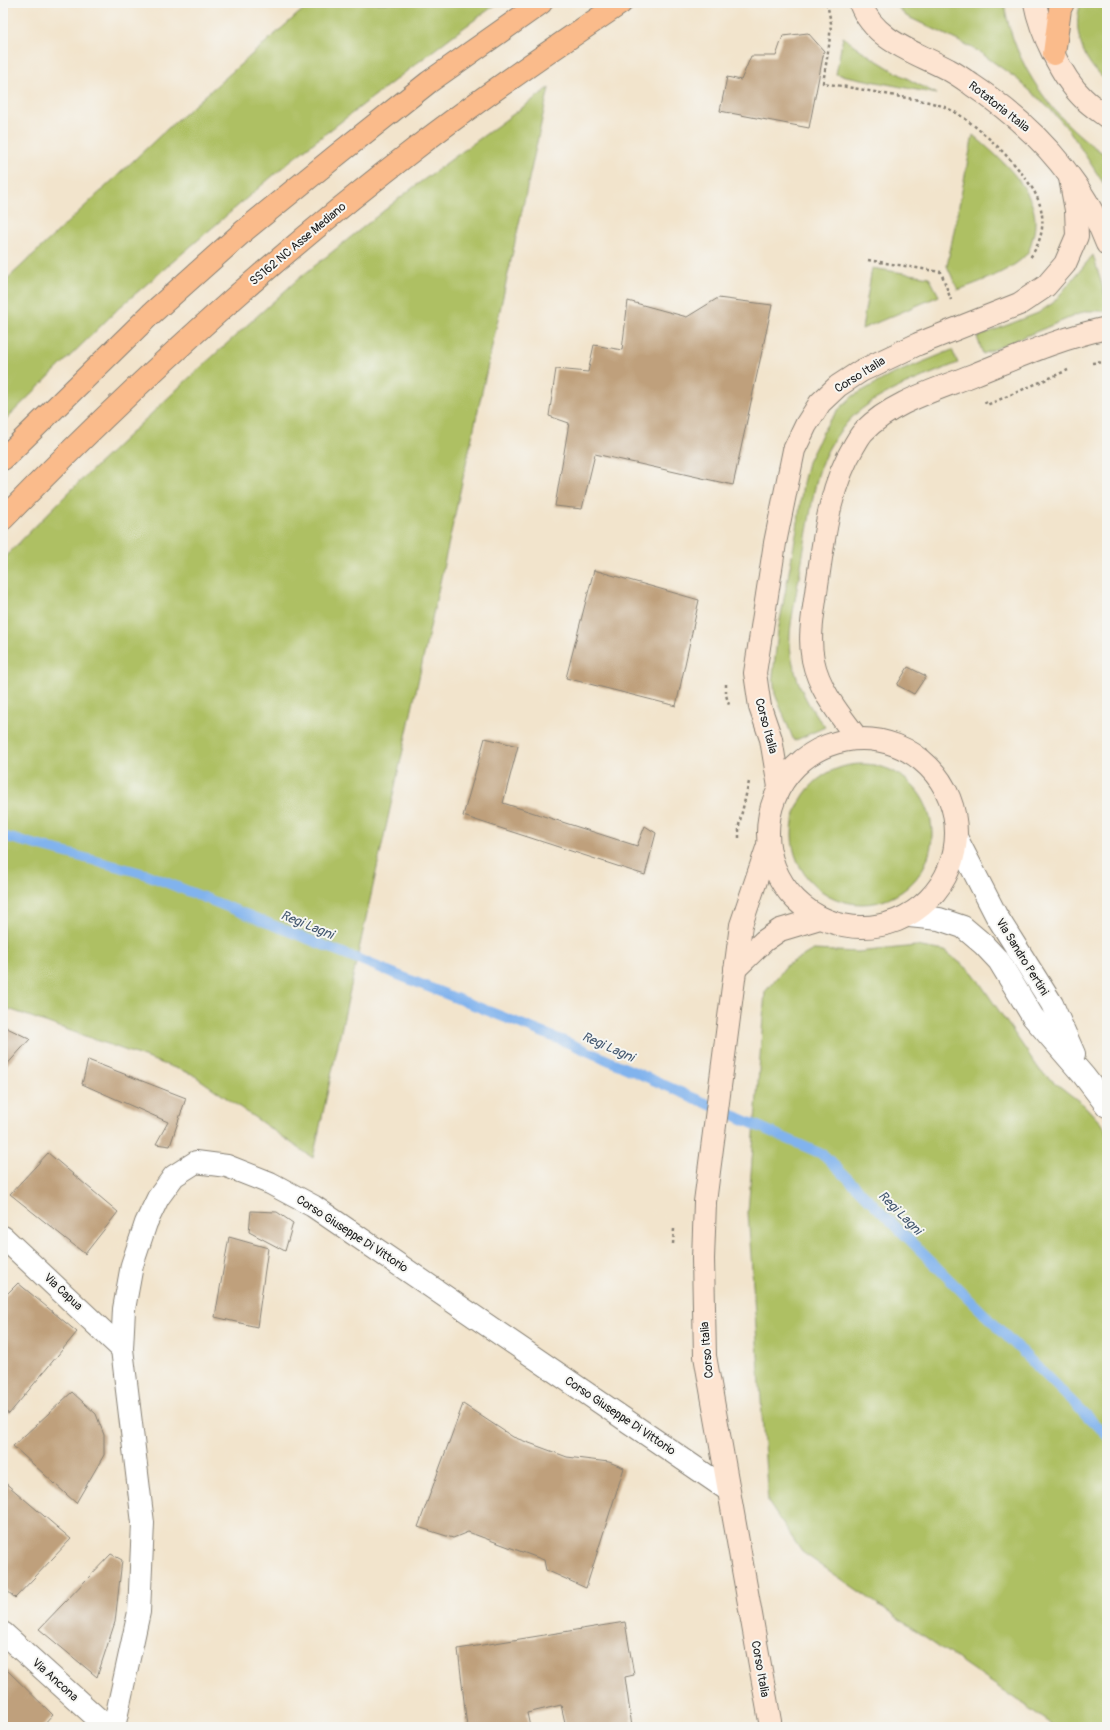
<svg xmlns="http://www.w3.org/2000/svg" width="1110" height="1730" font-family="Pangolin,sans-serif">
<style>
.green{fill:#aec064;stroke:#656e40}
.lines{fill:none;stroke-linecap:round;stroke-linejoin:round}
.stream{stroke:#81b3ed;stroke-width:10}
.building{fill:#bfa07b}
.street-casing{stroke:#878074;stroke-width:24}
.secondary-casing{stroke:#878074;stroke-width:24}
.highway-casing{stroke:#878074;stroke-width:24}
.path{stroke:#878074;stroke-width:2.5;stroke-dasharray:3 3;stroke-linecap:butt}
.street{stroke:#fff;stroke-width:22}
.secondary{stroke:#fde4d1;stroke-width:22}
.highway{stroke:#fabb8b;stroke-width:22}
.labels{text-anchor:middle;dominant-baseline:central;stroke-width:4;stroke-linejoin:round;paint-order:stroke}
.street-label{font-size:12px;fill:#1c1c1c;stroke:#f6f6f2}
.water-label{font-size:13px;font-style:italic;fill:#445870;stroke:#f6f6f2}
</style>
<rect width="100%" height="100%" fill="#f6f6f2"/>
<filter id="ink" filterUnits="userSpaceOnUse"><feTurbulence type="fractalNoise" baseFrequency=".025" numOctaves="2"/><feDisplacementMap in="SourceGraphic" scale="8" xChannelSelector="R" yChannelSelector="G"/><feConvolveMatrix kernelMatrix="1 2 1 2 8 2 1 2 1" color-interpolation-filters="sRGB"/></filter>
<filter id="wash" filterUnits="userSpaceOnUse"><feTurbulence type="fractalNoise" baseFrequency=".012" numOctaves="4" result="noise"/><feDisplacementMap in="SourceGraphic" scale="16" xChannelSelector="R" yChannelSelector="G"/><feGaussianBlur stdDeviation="0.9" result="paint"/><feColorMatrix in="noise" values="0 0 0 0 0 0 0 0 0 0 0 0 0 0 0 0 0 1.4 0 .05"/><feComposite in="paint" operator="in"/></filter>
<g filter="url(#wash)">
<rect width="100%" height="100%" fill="#f2e4cc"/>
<g class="green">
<path d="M313 3H498L451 37 290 161 120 307 3 422V283L166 130 299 13Z"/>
<path d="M894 3H1004C1014 66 1054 121 1107 156V189L1069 130 1051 110 1017 79 978 51 938 31 906 16Z"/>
<path d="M1081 3H1107V81C1084 65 1071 30 1081 3Z"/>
<path d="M843 37C873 60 903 77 937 94L836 74Z"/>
<path d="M549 88 313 1158 192 1074 3 1007V559L72 489 190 377 297 280 411 189Z"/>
<path d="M973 135C1003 161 1047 197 1032 240 1031 244 1030 249 1028 252 1017 269 977 283 958 290L947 266Z"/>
<path d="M1093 255 1107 302V311H1086L983 354 977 337 1038 313 1053 303Z"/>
<path d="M872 268 929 277 939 296 862 329Z"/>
<path d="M952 350 958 363C922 378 870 394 845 425 837 435 829 446 824 458 814 481 812 507 807 531 803 556 798 581 794 606 792 618 789 632 790 645 793 676 805 703 825 727L794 741 775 694 773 675 778 631 797 529 803 483 808 462 826 426 838 410 853 396 891 375Z"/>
<circle cx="862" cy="834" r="70"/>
<path d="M916 946 945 951 973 973 1041 1072 1084 1105 1107 1130V1727H1056L802 1552 768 1502 748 1212 765 992 786 966 813 950 858 952Z"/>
</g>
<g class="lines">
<path class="stream" d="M3 836 145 874 571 1044 824 1155 1107 1436"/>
</g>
<g id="blocks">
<g class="building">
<path d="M808 33 824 51 809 128 720 111 727 77 741 80 751 56H776L783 36Z"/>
<path d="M718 298 772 305 733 485 595 454 582 509 555 506 569 423 549 416 556 369 588 372 594 345 622 350 628 301 687 317Z"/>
<path d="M594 570 699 600 676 706 566 678Z"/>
<path d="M908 667 926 676 914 694 897 685Z"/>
<path d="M485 738 518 746 503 803 637 846 645 826 656 833 645 875 463 816Z"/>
<path d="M3 1026 30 1039 3 1069Z"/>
<path d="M88 1060 186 1098 170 1146 156 1144 168 1122 82 1084Z"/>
<path d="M48 1153 118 1212 85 1254 10 1194Z"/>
<path d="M251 1211 277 1212 293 1223 285 1251 249 1232Z"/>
<path d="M229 1237 268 1248 257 1327 215 1317Z"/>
<path d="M18 1283 77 1332 9 1414 3 1410V1298Z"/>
<path d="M72 1392 96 1414 104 1435V1455L76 1503 13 1446Z"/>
<path d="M463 1404 513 1437 567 1457 609 1462 624 1468 586 1588 546 1570 544 1560 468 1532 453 1538 418 1527Z"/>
<path d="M3 1481 71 1539 15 1598 3 1587Z"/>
<path d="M111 1554 122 1560 115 1622 97 1677 39 1629Z"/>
<path d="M625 1622 634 1675 625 1677 632 1727H566L561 1705 527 1713 530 1727H467L458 1649Z"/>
<path d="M5 1668 53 1715 42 1727H3V1671Z"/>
</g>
</g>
</g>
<g filter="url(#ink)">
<use href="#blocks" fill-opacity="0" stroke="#878074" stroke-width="1"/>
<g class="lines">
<g class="street-casing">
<g id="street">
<path d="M957 839 996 915 1052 1004 1074 1054"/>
<path d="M909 916 939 919 963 927 983 944 999 961 1033 1017 1084 1076 1107 1106"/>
<path d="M3 1237 122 1349"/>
<path d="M3 1633 107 1727"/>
<path d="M114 1727 139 1612 143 1523 122 1349 124 1309 132 1265 146 1223 158 1198 174 1176 196 1162 227 1166 270 1183 313 1206 728 1490"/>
</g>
</g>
<g class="secondary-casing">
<g id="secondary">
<path d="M860 3C875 42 916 52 949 70 957 74 965 80 972 85 1032 125 1081 176 1107 244"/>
<path d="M1035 3C1040 31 1062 78 1083 98 1090 105 1099 111 1107 117"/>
<path d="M857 738C840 715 819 690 813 660 808 636 814 610 817 585 824 539 829 487 854 446 857 441 860 435 864 431 892 402 936 390 973 375 1018 357 1060 338 1107 328"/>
<circle cx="862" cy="833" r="94"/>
<path d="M779 787 771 739 760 707 755 673 775 543 794 450 806 425 820 403 838 386 861 371 918 344 1019 304 1046 286 1065 264 1077 236 1076 210 1070 178"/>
<path d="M768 845 741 925 705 1202 703 1259 705 1356 771 1727"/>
<path d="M735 969 764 941 780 930 820 918"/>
</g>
</g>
<g class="highway-casing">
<g id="highway">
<path d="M1054 54 1060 9 1063 3"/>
<path d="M3 459 151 314 245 230 337 155 429 82 541 3"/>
<path d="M3 519C132 386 269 261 416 148 482 97 551 50 621 3"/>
</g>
</g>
<g class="path">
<path d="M827 3 831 23 829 46 823 83C849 87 875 92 901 97 918 100 936 102 951 110 978 124 1029 173 1039 202 1046 222 1042 242 1029 259"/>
<path d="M868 260 941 272 951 300"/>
<path d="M1092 363 1107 362"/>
<path d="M985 401 987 405 1068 370"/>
<path d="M726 684V695L729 705"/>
<path d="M739 838V825L749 782"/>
<path d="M673 1244 674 1229"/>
</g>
<use href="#street" class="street"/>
<use href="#secondary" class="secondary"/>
<use href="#highway" class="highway"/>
</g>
</g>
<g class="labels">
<g class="street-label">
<text transform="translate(999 107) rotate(38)">Rotatoria Italia</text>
<text transform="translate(298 244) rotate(-40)">SS162 NC Asse Mediano</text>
<text transform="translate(860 375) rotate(-32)">Corso Italia</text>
<text transform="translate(766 726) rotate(75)">Corso Italia</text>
<text transform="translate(1022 957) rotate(58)">Via Sandro Pertini</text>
<text transform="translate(352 1234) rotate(33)">Corso Giuseppe Di Vittorio</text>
<text transform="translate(63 1292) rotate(43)">Via Capua</text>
<text transform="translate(707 1350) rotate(-95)">Corso Italia</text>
<text transform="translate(620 1416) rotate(34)">Corso Giuseppe Di Vittorio</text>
<text transform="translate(760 1669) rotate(80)">Corso Italia</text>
<text transform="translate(55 1680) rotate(42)">Via Ancona</text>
</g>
<g class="water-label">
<text transform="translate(307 925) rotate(22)">Regi Lagni</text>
<text transform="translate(608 1047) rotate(24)">Regi Lagni</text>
<text transform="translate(900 1213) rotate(45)">Regi Lagni</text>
</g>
</g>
<rect width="1110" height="1730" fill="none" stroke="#f6f6f2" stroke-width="16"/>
</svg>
